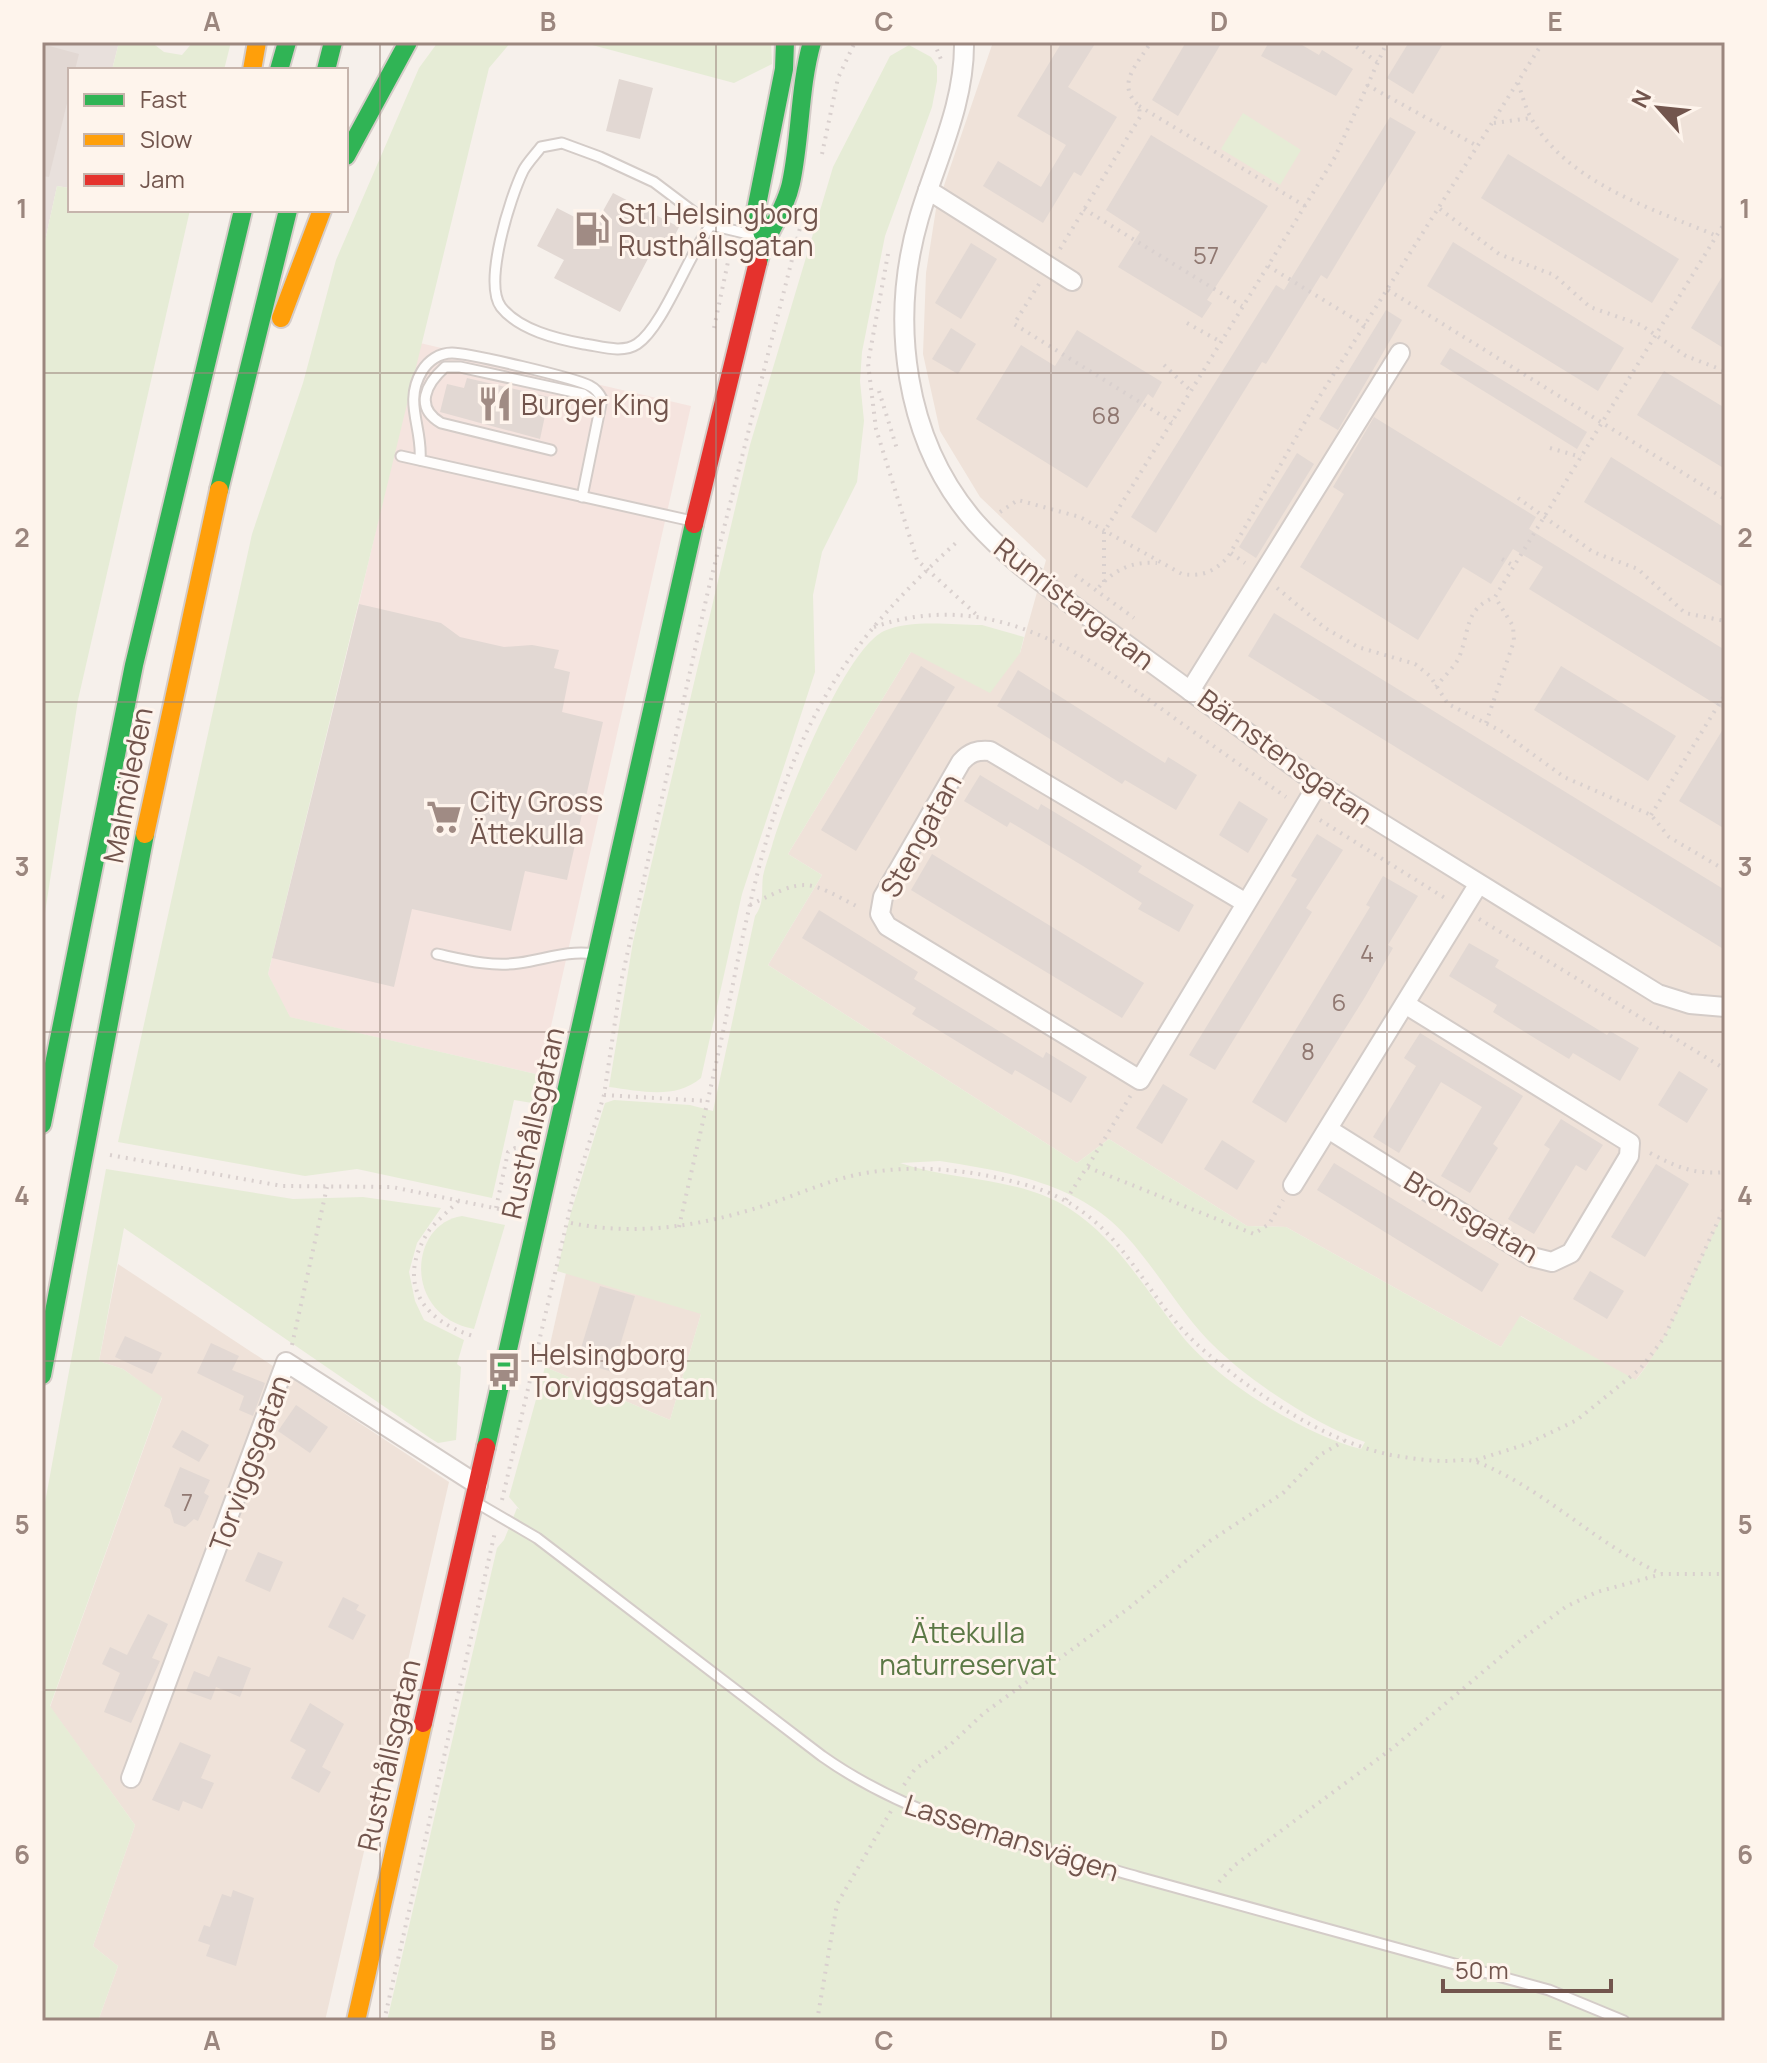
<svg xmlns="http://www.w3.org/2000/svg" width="1767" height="2063" font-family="Manrope,sans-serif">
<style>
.residential{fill:#efe2d9}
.commercial{fill:#f5e4df}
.industrial{fill:#e8e0dc}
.green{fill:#e6ecd6;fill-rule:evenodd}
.building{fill:#e2d8d3}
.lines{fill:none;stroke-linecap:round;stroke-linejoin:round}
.lane-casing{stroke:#d4ccc8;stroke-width:13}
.street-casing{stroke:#d4ccc8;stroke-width:22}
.fast-casing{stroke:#d5ccc8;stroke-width:22}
.slow-casing{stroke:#d5ccc8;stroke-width:22}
.jam-casing{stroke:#d5ccc8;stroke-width:22}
.path{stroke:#d9d0ce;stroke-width:4;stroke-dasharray:2 6;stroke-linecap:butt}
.lane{stroke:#fefdfc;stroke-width:9}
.street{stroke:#fefdfc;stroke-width:18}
.fast{stroke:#30b455;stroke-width:18}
.slow{stroke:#ff9f0a;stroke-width:18}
.jam{stroke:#e5322d;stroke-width:18}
.grid{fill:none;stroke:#9b867e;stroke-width:2;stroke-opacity:0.55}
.labels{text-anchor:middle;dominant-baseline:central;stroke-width:6;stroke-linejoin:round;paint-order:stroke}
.number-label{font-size:24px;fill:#907871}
.poi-label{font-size:28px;fill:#72554d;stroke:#fef4ec;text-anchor:start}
.street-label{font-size:28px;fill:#72554d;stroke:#fef4ec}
.park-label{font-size:28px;fill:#5b7845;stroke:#fef4ec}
.neatline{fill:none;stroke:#9b867e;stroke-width:3}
.grid-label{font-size:26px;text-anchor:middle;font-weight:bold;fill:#9b867e}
</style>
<rect width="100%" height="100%" fill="#f6f0eb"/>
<g class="residential">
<path d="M993 42H1725V1260L1635 1381 1521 1316 1501 1347 1286 1227 1247 1226 1109 1139 1077 1163 768 965 822 875 788 854 911 652 1020 653 1046 560 980 497 940 431 923 354 926 273 936 209Z"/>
<path d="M118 1264 449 1482 325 2021H98L118 1966 93 1946 135 1825 50 1707 162 1398 123 1369 99 1361Z"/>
<path d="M568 1264 706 1297 670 1420 545 1367Z"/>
</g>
<path class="commercial" d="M420 343 691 406 540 1075 289 1017 268 974 321 764Z"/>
<path class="industrial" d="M42 42H119L112 70H70V188L57 186 42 255Z"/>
<g class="green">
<path d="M119 42H151L164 52 182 55 193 42H231L224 70H112Z"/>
<path d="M438 42H511L489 68 268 974 290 1017 540 1075 532 1103 514 1100 492 1198 357 1169 305 1176 118 1142 252 534 303 383 336 260 419 68Z"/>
<path d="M581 42H771L772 64 734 83Z"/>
<path d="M909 45 931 57 937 66V81L932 107 885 236 862 352 860 381 864 421 857 482 822 552 813 595 815 672 742 894 701 1078C675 1100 641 1091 609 1087L633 942 750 445 833 167 890 56Z"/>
<path d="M1243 113 1301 150 1280 185 1221 149Z"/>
<path d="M57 186 70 188V210H190L78 700 42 932V255Z"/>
<path d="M982 625 1024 637 1020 653 990 693 911 652 788 854 822 875 768 965 1077 1163 1109 1139 1247 1226 1286 1227 1501 1347 1520 1316 1636 1380C1675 1331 1693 1272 1722 1217L1725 1219V2021H387L497 1548 504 1540 517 1508 520 1510 509 1497 545 1367 670 1420 701 1314 557 1271 571 1212 605 1103 614 1100 690 1105 713 1111 755 916C765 902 761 892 763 876 765 866 769 856 772 846 785 801 843 651 884 631 911 619 952 625 982 625ZM940 1161C998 1170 1065 1181 1111 1221 1147 1253 1174 1304 1207 1339 1244 1378 1315 1425 1365 1442L1361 1449C1305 1435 1219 1382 1182 1336 1147 1292 1118 1240 1070 1209 1019 1176 955 1182 900 1163Z"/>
<path d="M106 1169 293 1199 363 1197 441 1208 417 1243 409 1272 415 1301 424 1320 464 1340 457 1364 461 1367 456 1440 438 1443 430 1438 124 1228 99 1361 123 1369 162 1397 50 1706 135 1825 93 1946 118 1966 98 2021H42V1519Z"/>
<path d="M462 1216 505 1225 474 1329C403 1316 408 1224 462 1216Z"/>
</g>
<g class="building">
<path d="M1062 42H1096L1068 87 1117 117 1081 176 1074 172 1043 223 983 186 998 161 1041 187 1066 145 1017 116Z"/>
<path d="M1186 42H1222L1178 116 1152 100Z"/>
<path d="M1269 42H1297L1319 55 1322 50 1353 69 1336 96 1261 56Z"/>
<path d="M1409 42H1444L1413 94 1387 78Z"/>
<path d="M42 44 79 54 75 70H70V91L49 177 42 176Z"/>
<path d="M619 79 653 88 640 139 606 131Z"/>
<path d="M1390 117 1416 132 1327 279 1321 275 1266 364 1262 362 1156 533 1131 517 1276 285 1284 290Z"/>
<path d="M1151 135 1268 206 1207 300 1212 303 1202 318 1118 267 1140 232 1106 210Z"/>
<path d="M1508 154 1679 259 1652 303 1481 198Z"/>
<path d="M613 193 679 227 664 257 652 251 620 312 554 278 564 260 537 246 557 208 594 227Z"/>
<path d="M1453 242 1624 348 1598 391 1427 286Z"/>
<path d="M971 243 997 259 961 319 935 303Z"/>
<path d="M1725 272V349L1691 328Z"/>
<path d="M1386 310 1402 320 1338 430 1319 419Z"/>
<path d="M951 328 976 344 958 374 932 359Z"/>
<path d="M1077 330 1162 382 1153 398 1148 394 1087 488 976 419 1021 345 1055 366Z"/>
<path d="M1450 348 1587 432 1577 449 1440 364Z"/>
<path d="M1664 371 1725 408V469L1637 415Z"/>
<path d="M467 378 549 397 540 439 440 412 447 384 464 388Z"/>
<path d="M1374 417 1536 517 1529 529 1725 650V710L1529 589 1543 567 1513 549 1491 584 1463 567 1418 640 1300 567 1344 494 1333 487Z"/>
<path d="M1297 453 1314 464 1256 558 1239 547Z"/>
<path d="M1611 457 1725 528V588L1584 502Z"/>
<path d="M359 604 441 623 460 637 504 647 532 645 559 650 554 668 570 672 562 712 603 722 567 880 525 871 511 931 412 909 394 987 272 958Z"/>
<path d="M1274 613 1725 890V950L1248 656Z"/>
<path d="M921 666 955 687 856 851 821 830Z"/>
<path d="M1561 666 1676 736 1648 781 1534 710Z"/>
<path d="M1018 670 1165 763 1168 757 1197 775 1176 810 1125 780 1122 784 997 706Z"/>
<path d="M1725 726V829L1679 801Z"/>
<path d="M980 775 1038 810 1041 804 1084 830 1142 866 1138 872 1194 905 1179 932 1138 909 1142 903 1083 866 1010 822 1007 827 964 801Z"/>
<path d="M1239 801 1268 819 1248 853 1219 835Z"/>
<path d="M1317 834 1343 850 1306 908 1312 912 1215 1070 1189 1055 1297 879 1291 876Z"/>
<path d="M932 854 1144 983 1122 1018 911 890Z"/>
<path d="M1383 876 1418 896 1388 945 1393 948 1365 997 1286 1123 1252 1102 1370 907 1366 905Z"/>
<path d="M819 910 918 972 914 979 1043 1058 1046 1052 1087 1077 1071 1103 1015 1070 1012 1075 912 1014 916 1008 802 938Z"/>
<path d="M1469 943 1499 960 1495 967 1607 1035 1610 1031 1639 1048 1620 1081 1573 1053 1569 1059 1541 1042 1493 1012 1497 1005 1449 976Z"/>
<path d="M1420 1033 1523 1096 1493 1144 1498 1148 1470 1193 1441 1176 1482 1107 1441 1082 1399 1153 1373 1137 1416 1066 1404 1058Z"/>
<path d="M1679 1071 1708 1089 1687 1123 1658 1105Z"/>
<path d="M1163 1084 1188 1099 1162 1144 1136 1128Z"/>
<path d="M1561 1119 1603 1145 1586 1171 1576 1165 1534 1234 1508 1219 1550 1149 1544 1145Z"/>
<path d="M1222 1140 1255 1161 1237 1190 1204 1169Z"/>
<path d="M1334 1163 1499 1264 1482 1292 1317 1190Z"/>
<path d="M1656 1164 1689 1184 1645 1257 1611 1237Z"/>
<path d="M1590 1271 1624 1291 1607 1319 1573 1299Z"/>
<path d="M600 1286 635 1296 612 1372 577 1361Z"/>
<path d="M125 1336 162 1353 152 1374 115 1357Z"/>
<path d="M211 1343 239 1356 232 1370 265 1383 253 1416 239 1410 244 1396 197 1373Z"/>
<path d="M296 1405 328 1427 310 1453 278 1431Z"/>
<path d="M182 1430 209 1445 199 1462 172 1447Z"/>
<path d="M180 1467 210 1480 204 1493 209 1496 198 1521 194 1519 185 1527 174 1523 170 1509 164 1506Z"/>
<path d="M258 1552 283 1562 270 1592 245 1581Z"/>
<path d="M343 1597 359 1605 356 1610 366 1615 353 1640 328 1627Z"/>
<path d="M148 1614 168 1624 152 1658 160 1661 131 1723 104 1712 120 1673 102 1664 110 1647 127 1655Z"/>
<path d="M218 1656 251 1668 240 1697 216 1687 211 1700 186 1691 194 1671 209 1677Z"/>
<path d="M310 1703 344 1724 322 1767 331 1772 319 1793 291 1778 306 1750 290 1741Z"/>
<path d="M180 1742 211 1755 201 1778 214 1783 202 1809 183 1801 179 1811 152 1800Z"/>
<path d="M233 1890 254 1898 236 1966 206 1956 210 1945 198 1941 204 1925 210 1927 222 1894 231 1897Z"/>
</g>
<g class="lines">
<g class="lane-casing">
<g id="lane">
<path d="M711 225C689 253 663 327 637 344 622 354 600 346 584 344 557 339 519 330 501 307 483 283 510 198 523 171 527 163 535 155 541 147L562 143 600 157 654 182 711 225 761 237"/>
<path d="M551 450 441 423C414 407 426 384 445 367H460L583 394 594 402 599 413"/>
<path d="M401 456 692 521"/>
<path d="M420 460C423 428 403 402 422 371 428 361 439 353 452 353 469 353 575 378 590 386 596 389 599 393 602 399L582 497"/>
<path d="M437 954C465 960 491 967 519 963 547 959 567 950 595 954"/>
<path d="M477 1503 537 1538 822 1756C915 1822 1029 1846 1138 1877 1275 1915 1412 1952 1549 1990L1624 2021"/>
</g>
</g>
<g class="street-casing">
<g id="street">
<path d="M964 42C965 104 936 160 919 218 889 321 904 441 976 523 1002 552 1033 576 1064 599L1318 784 1658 994 1690 1004 1725 1007"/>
<path d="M928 190 1072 281"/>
<path d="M1190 691 1400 353"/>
<path d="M1246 903 990 751C977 750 970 752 961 762L883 897 880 914 887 926 1140 1080 1318 784"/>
<path d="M1328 1129 1532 1257 1552 1262 1571 1253 1629 1156 1630 1143 1405 1004"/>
<path d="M1293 1185 1478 885"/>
<path d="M131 1778 286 1362 478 1485"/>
</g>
</g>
<g class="fast-casing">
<g id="fast">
<path d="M279 70 287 42"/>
<path d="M326 70 333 42"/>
<path d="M346 156 408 42"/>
<path d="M764 238 756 210 784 69 785 42"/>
<path d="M758 262C765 234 785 212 791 183 801 136 799 88 812 42"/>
<path d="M219 490 288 210"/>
<path d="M42 1124 134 665 243 210"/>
<path d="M42 1375 145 834"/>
<path d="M486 1447 694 524"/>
</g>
</g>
<g class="slow-casing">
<g id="slow">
<path d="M252 70 257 42"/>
<path d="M281 318 322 210"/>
<path d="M145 834 219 490"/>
<path d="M356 2021 423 1723"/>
</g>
</g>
<g class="jam-casing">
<g id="jam">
<path d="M694 524 758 262"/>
<path d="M423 1723 486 1447"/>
</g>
</g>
<g class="path">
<path d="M934 42 942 62"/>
<path d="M1350 42 1377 62"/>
<path d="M1518 83C1522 94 1525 107 1531 118 1567 183 1653 209 1717 236"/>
<path d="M1367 85 1479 147"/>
<path d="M1139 106 1305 206"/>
<path d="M1494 123 1531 118"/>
<path d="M822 154 838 78 855 42"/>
<path d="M1084 209 1242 306"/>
<path d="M1440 209 1499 254 1554 275 1590 307 1641 325 1686 356 1725 371"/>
<path d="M1060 249 1140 117 1139 106C1115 84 1137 65 1151 42"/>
<path d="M888 254 868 363 876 429 917 560 979 617"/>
<path d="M1268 266 1366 326"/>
<path d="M1039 284 1014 324 1172 422"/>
<path d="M1388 290 1725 499"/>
<path d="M1187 323 1221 342"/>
<path d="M714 328 732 243"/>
<path d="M1164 365 1191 391"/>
<path d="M879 391 897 449"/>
<path d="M1550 448 1581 457"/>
<path d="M1518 498 1593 552 1638 569 1685 613 1725 621"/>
<path d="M1000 512 1018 500 1080 517 1182 574C1202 577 1214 572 1228 557L1318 399 1543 42"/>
<path d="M1231 553 1245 563"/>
<path d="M1502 559 1514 566"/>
<path d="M1075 575 1134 618"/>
<path d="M1104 582V532L1335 157 1387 42"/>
<path d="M1099 587C1115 569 1133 561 1157 563"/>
<path d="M1277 588 1325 628 1358 647 1415 664 1430 676 1448 704 1501 731 1564 777 1651 815 1669 837 1725 870"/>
<path d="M874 627C988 588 1078 649 1166 712 1206 741 1246 769 1286 797"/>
<path d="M1436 687C1443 677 1456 666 1460 655 1470 628 1465 609 1495 597L1725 222"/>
<path d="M1486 723 1514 641 1513 626 1495 597"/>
<path d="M1651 815 1725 694"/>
<path d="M1320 820 1448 900"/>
<path d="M750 905C807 877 805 879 860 908"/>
<path d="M1479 919 1725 1069"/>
<path d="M604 1095 707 1101"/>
<path d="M1650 1153C1676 1167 1695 1175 1725 1172"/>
<path d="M110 1155 282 1186 392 1187 509 1211"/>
<path d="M1088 1166 1131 1095"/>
<path d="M1066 1200 1087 1167 1254 1234 1269 1224 1283 1200"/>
<path d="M458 1201C449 1211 436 1221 428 1232 396 1283 422 1320 473 1336"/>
<path d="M496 1208 508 1152 515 1148H528"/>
<path d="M571 1223C639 1237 707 1225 772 1203 801 1193 830 1180 860 1174 913 1164 967 1169 1019 1183 1127 1210 1135 1294 1208 1354 1258 1396 1325 1441 1391 1455 1409 1458 1428 1461 1446 1461 1456 1461 1467 1458 1477 1462 1545 1489 1595 1544 1662 1574"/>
<path d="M679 1227C695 1155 712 1084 727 1013 750 901 771 785 832 685 866 629 911 584 959 540"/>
<path d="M292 1345 327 1187"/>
<path d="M1476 1460 1527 1444 1577 1420 1640 1369 1664 1338 1725 1206"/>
<path d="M502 1500 574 1192 604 1095 621 982 708 591 800 228"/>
<path d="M904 1785 915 1769 950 1745 984 1713 1129 1608 1210 1541 1283 1493 1320 1455 1344 1441"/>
<path d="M1219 1882 1235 1865 1394 1747 1522 1639 1567 1606 1597 1592 1662 1574H1725"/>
<path d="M384 2021 495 1532"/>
<path d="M817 2021 837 1904 891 1811"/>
</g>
<use href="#lane" class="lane"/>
<use href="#street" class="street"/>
<use href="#fast" class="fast"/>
<use href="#slow" class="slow"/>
<use href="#jam" class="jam"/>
</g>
<path class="grid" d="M380 42V2021M716 42V2021M1051 42V2021M1387 42V2021M42 373H1725M42 702H1725M42 1032H1725M42 1361H1725M42 1690H1725"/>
<defs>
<g id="fuel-bare" transform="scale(2.76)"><path d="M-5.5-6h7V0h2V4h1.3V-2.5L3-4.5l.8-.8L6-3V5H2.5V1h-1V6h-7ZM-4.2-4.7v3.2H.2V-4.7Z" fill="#a08b84" stroke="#fef4ec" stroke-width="2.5" paint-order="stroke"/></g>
<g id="restaurant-bare" transform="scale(2.76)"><path d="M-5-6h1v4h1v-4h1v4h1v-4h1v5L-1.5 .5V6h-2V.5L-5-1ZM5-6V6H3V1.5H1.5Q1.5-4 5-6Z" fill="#a08b84" stroke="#fef4ec" stroke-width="2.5" paint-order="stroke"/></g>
<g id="supermarket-bare" transform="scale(2.76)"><path d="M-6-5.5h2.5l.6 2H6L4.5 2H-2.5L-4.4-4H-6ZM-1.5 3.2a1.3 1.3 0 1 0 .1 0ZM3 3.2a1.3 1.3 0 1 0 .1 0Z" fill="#a08b84" stroke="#fef4ec" stroke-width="2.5" paint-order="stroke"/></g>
<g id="bus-bare" transform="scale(2.76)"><path d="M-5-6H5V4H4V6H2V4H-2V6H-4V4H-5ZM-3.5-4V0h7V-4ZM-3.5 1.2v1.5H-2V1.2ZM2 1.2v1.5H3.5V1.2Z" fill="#a08b84" stroke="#fef4ec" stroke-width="2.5" paint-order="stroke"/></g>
</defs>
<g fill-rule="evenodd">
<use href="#fuel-bare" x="592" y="229"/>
<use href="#restaurant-bare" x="495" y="404"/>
<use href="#supermarket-bare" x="444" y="817"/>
<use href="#bus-bare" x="504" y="1370"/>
</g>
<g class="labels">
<g class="number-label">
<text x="1206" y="254">57</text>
<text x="1106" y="414">68</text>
<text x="1367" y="952">4</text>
<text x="1339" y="1001">6</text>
<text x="1308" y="1050">8</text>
<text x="187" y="1501">7</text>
</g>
<g class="poi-label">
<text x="618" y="213">St1 Helsingborg<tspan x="618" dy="32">Rusthållsgatan</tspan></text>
<text x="521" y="404">Burger King</text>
<text x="470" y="801">City Gross<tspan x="470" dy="32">Ättekulla</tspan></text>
<text x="530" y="1354">Helsingborg<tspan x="530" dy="32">Torviggsgatan</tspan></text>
</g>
<g class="street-label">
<text transform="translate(1075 603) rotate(38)">Runristargatan</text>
<text transform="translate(1286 756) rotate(36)">Bärnstensgatan</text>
<text transform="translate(127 785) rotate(-79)">Malmöleden</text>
<text transform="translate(920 835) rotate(-61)">Stengatan</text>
<text transform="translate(532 1123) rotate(-77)">Rusthållsgatan</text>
<text transform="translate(1472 1216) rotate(31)">Bronsgatan</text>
<text transform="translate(249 1463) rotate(-70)">Torviggsgatan</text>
<text transform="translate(388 1755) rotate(-77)">Rusthållsgatan</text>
<text transform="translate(1012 1837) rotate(18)">Lassemansvägen</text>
</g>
<g class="park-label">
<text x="968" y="1632">Ättekulla<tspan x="968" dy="32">naturreservat</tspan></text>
</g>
</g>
<rect width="1767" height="2063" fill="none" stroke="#fef4ec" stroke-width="88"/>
<rect x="68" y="68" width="280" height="144" fill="#fef4ec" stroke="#c6b4ac" stroke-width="2"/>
<rect x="84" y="94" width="40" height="12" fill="#30b455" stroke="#c6b4ac" stroke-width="2"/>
<text x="140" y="108" font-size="24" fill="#72554d">Fast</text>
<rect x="84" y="134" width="40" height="12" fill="#ff9f0a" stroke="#c6b4ac" stroke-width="2"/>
<text x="140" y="148" font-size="24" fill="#72554d">Slow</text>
<rect x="84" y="174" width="40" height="12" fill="#e5322d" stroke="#c6b4ac" stroke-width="2"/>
<text x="140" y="188" font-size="24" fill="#72554d">Jam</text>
<g transform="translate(1659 108) rotate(297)" stroke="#fef4ec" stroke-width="6" paint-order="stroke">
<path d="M0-6L14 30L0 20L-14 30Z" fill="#72554d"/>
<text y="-12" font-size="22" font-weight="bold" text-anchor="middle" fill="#72554d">N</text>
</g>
<path d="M1443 1979v12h168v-12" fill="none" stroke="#72554d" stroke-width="4"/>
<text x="1455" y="1979" font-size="24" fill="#72554d" stroke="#fef4ec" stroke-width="6" paint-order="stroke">50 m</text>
<rect x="44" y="44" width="1679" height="1975" class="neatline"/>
<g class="grid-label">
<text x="212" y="31">A</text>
<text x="548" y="31">B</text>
<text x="884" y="31">C</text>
<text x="1219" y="31">D</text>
<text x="1555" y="31">E</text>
<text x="22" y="218">1</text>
<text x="1745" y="218">1</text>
<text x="22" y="547">2</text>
<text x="1745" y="547">2</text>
<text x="22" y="876">3</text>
<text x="1745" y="876">3</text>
<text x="22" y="1205">4</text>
<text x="1745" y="1205">4</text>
<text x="22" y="1534">5</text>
<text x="1745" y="1534">5</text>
<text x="22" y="1864">6</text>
<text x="1745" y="1864">6</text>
<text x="212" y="2050">A</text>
<text x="548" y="2050">B</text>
<text x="884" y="2050">C</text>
<text x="1219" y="2050">D</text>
<text x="1555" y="2050">E</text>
</g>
</svg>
